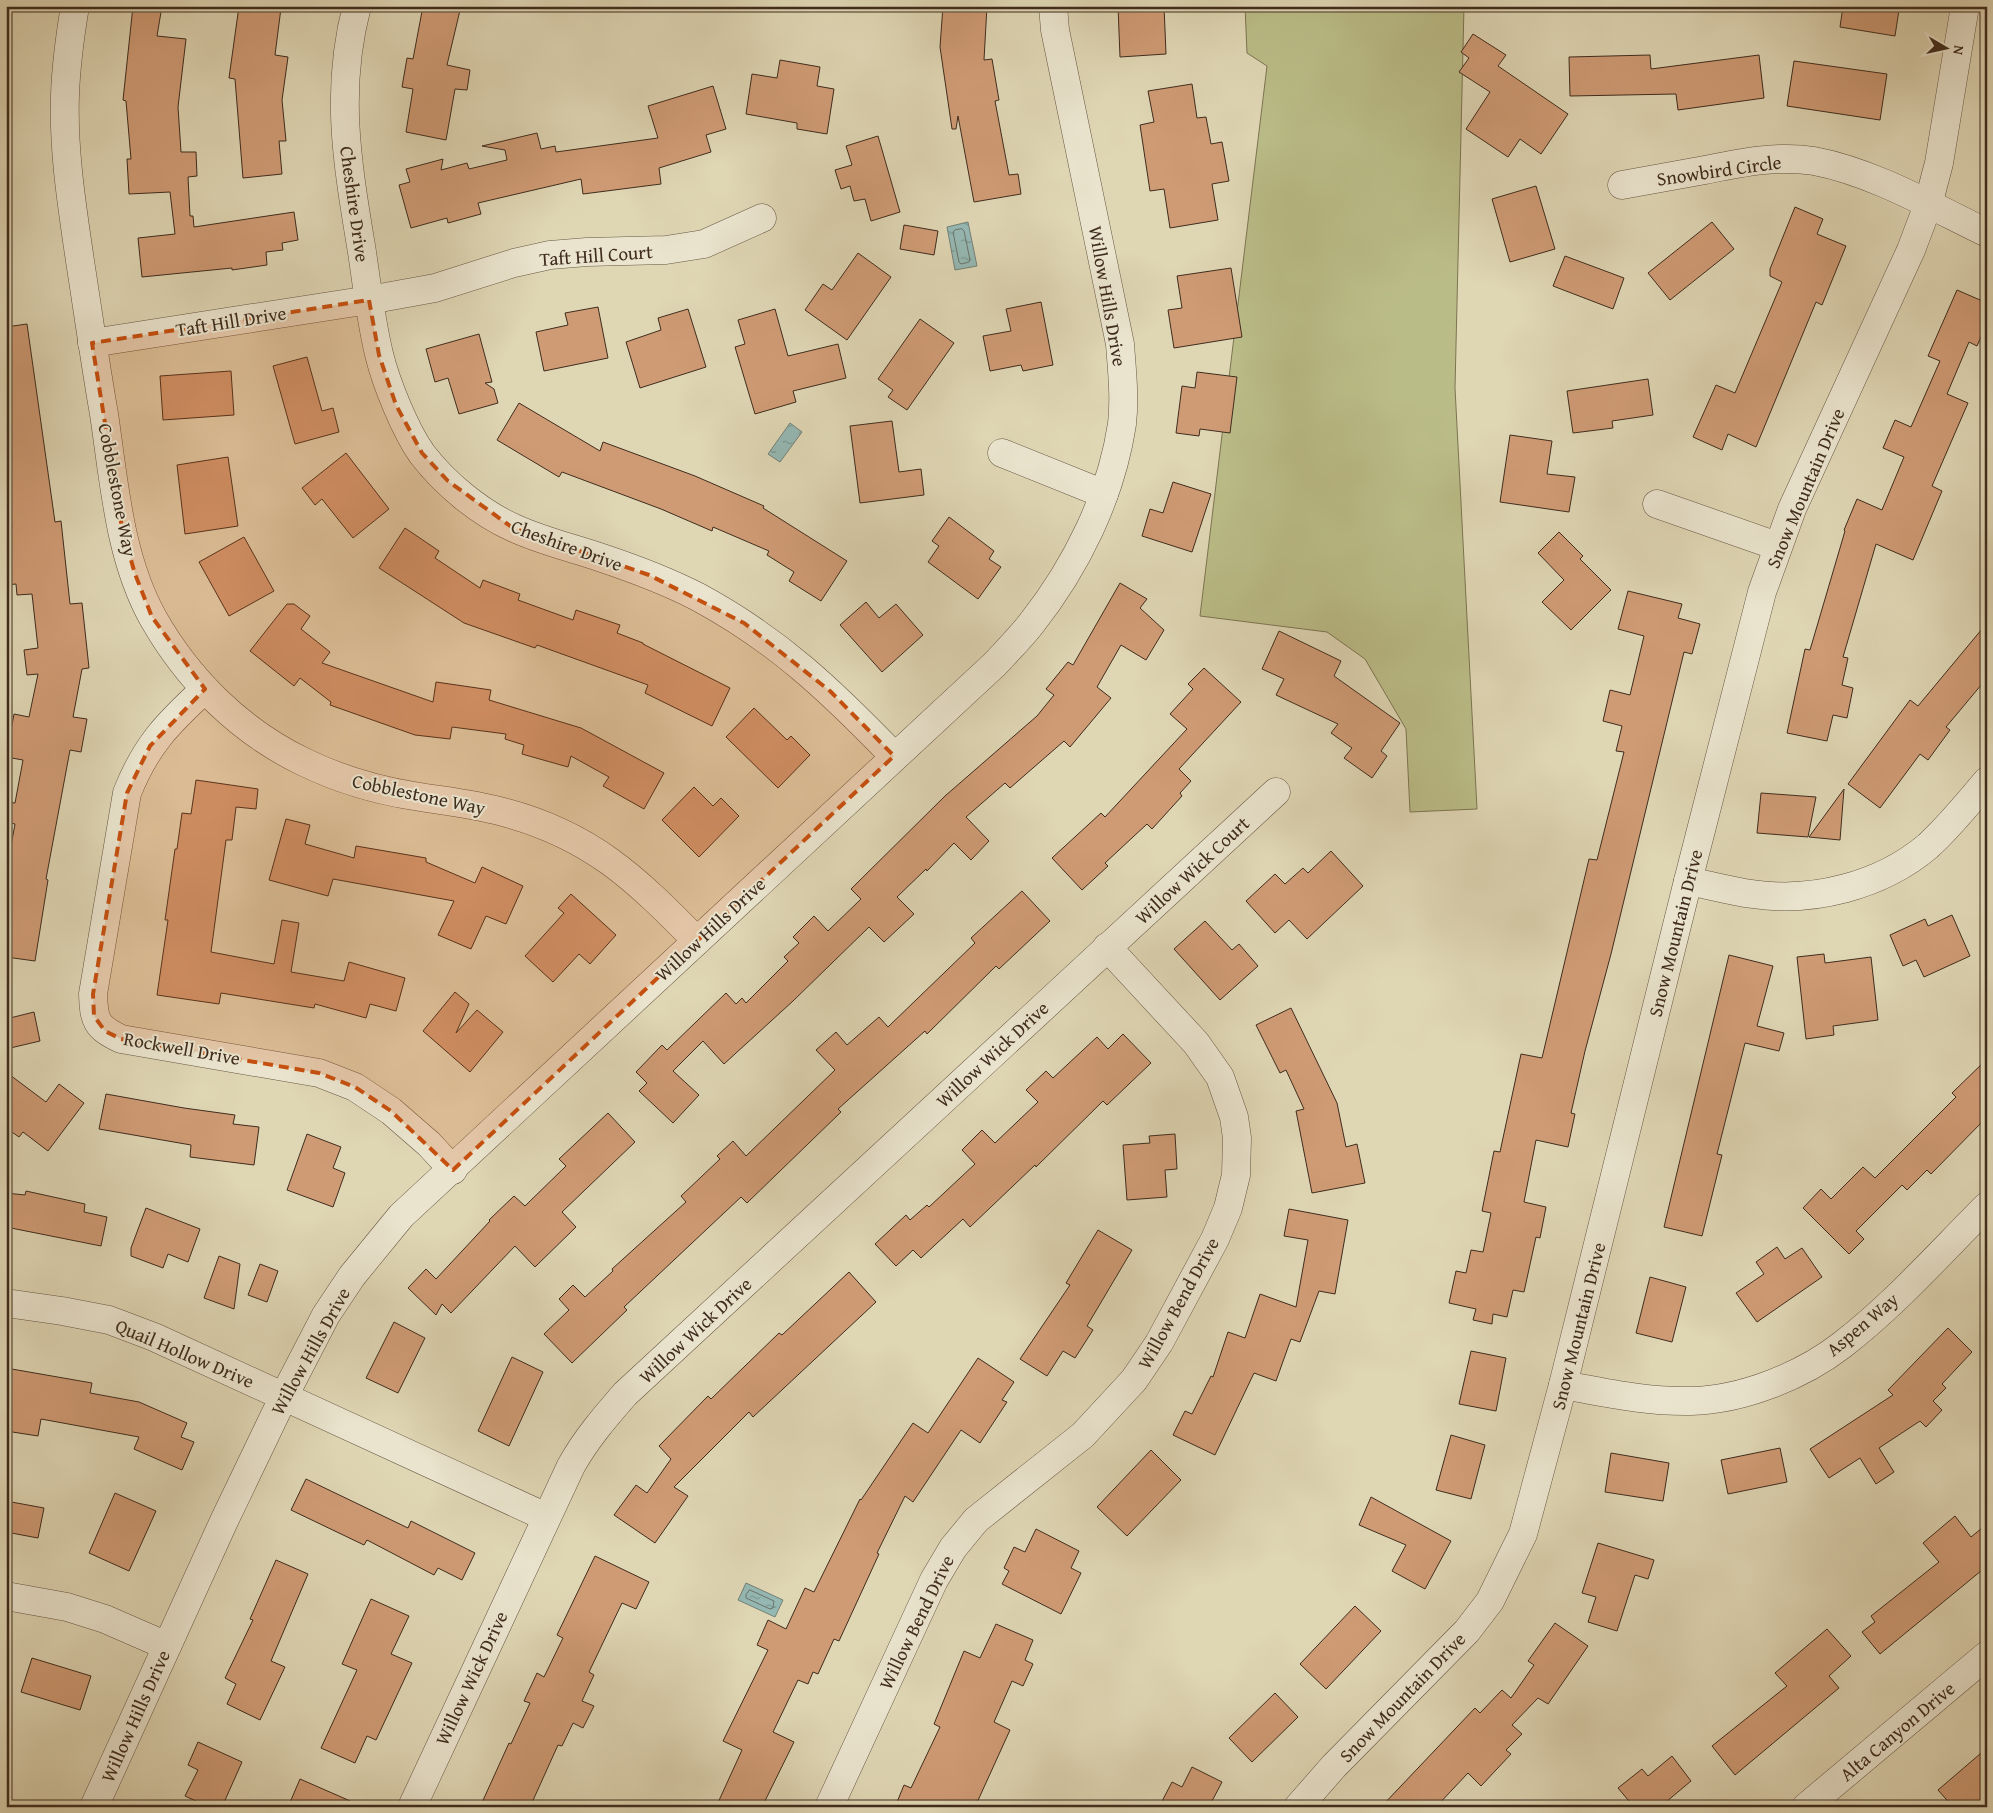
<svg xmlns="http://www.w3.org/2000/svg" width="1993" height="1813" font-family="'Gentium Book Plus',serif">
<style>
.grass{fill:#babc87;stroke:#7c7452}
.water{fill:url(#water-ripples);stroke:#738077}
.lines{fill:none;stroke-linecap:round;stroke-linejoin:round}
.shore{stroke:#6a7268;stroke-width:1}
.building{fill:#cf9b75;stroke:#3f2c1d}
.minor-casing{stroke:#675643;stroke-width:29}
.tertiary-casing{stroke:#675643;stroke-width:29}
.minor{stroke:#eae4ce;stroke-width:28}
.tertiary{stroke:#eae4ce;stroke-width:28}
.marked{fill:#c6500f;fill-opacity:0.2;stroke:#c6500f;stroke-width:4;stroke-dasharray:10 6;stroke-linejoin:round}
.labels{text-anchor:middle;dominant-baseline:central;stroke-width:4;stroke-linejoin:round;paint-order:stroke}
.street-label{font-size:19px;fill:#3f2c1d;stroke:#eae4ce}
</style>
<defs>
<pattern id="water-ripples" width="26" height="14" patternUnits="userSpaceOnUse" patternTransform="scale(1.25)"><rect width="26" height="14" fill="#95b8b3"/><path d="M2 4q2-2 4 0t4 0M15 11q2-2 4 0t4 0" fill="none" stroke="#7b9691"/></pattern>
</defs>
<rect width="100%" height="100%" fill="#dfd6b4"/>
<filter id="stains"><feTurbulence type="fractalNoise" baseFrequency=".004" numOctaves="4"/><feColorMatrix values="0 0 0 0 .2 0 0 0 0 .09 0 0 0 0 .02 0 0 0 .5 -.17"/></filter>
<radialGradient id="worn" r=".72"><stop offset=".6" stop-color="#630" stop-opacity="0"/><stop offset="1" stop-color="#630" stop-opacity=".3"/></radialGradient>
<path class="grass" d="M1245 6H1464L1455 388 1477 809 1410 812 1406 729 1365 659 1327 632 1200 616 1267 66 1247 53Z"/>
<g class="water">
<path d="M968 222 977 266 955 270 947 227Z"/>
<path d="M790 423 802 432 780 462 768 454Z"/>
<path d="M746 1583 783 1600 775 1617 738 1600Z"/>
</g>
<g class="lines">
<g class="shore">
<path d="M962 229 964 231 970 260 969 262 961 264 959 262 953 232 955 230Z"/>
<path d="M750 1590 774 1601 773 1608 770 1609 746 1598V1595Z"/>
</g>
</g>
<g class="building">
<path d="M133 6H162L157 36 186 39 178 107 181 152H196L197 176 188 177 190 216H193L194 227 294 212 298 240 282 243 283 250 266 252 267 265 232 270V268L142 277 138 238 175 234 170 192 129 194 127 159H131L126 101 123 100Z"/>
<path d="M239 6 281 8 275 55 288 57 282 100 286 141H279L282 174 243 178 235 79 229 78Z"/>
<path d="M423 6H461L447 65 470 70 467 90 455 89 446 140 406 132 413 89 402 87 407 58 413 59Z"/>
<path d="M943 6H987L984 60 992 59 999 100 995 101 1009 175 1018 174 1021 194 974 202 958 116 956 129H952L940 47Z"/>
<path d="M1118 6H1164L1166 54 1120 57Z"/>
<path d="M1843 6H1872L1899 10 1895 36 1840 27Z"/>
<path d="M1473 34 1506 55 1498 66 1568 114 1541 154 1520 139 1508 157 1466 129 1490 92 1459 72 1469 58 1461 52Z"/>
<path d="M1650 55 1651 69 1759 55 1764 98 1678 110 1676 94 1570 96 1569 57Z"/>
<path d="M780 60 820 67 817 86 834 89 827 134 797 129V123L746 114 752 74 777 78Z"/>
<path d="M1794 61 1887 74 1880 120 1787 106Z"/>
<path d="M1192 84 1197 118 1206 117 1211 144 1222 142 1229 181 1212 184 1218 220 1170 228 1164 189 1150 191 1140 125 1154 122 1148 91Z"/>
<path d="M713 86 726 129 706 135 711 152 659 168 661 184 583 194 581 179 478 203 481 214 448 223 447 218 411 228 399 185 410 182 406 169 443 159 441 170 467 163 469 169 507 160 505 150 482 146 537 133 541 149 555 146 556 152 658 138 648 106Z"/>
<path d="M878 136 900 212 871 221 865 199 854 201 850 186 841 189 835 170 852 165 846 146Z"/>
<path d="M1536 186 1555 249 1510 262 1492 199Z"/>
<path d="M1795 207 1823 219 1817 234 1846 246 1822 305 1816 302 1756 447 1728 434 1722 450 1693 437 1716 385 1735 393 1782 282 1770 276V269Z"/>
<path d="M1712 222 1734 249 1670 300 1648 273Z"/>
<path d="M904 225 938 231 934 255 900 249Z"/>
<path d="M858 253 891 277 847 340 805 310 823 284 832 290Z"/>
<path d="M1565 256 1624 278 1613 309 1553 286Z"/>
<path d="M1231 268 1242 337 1174 348 1168 310 1182 308 1177 276Z"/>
<path d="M1957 290 1987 303V323L1977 346 1969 342 1947 394 1968 403 1932 486 1942 491 1913 560 1876 544 1843 657 1848 658 1842 685 1853 688 1847 718 1833 715 1827 741 1787 733 1805 649 1810 650 1845 531 1844 530 1857 499 1882 510 1904 457 1883 448 1895 420 1911 427 1940 361 1928 356Z"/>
<path d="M1041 302 1053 365 1023 371 1021 365 990 371 983 336 1011 331 1006 309Z"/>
<path d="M598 307 608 358 544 371 536 332 568 325 565 313Z"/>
<path d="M688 309 706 367 640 388 626 342 661 330 658 318Z"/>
<path d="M775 309 788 356 838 344 846 378 793 391 796 402 755 414 735 347 745 344 738 320Z"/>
<path d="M920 319 954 343 907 410 888 397 893 390 878 379Z"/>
<path d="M27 324 55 522 61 521 70 604 82 603 89 668 82 669 73 717 87 719 81 752 70 750 46 879 48 880 35 961 6 957V873L15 824 6 822V802L15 803 23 760 6 757 14 714 29 717 38 674 27 675 24 650 38 648 32 594 17 595 16 584 6 585V561L11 560 8 527H12L6 482V327Z"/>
<path d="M479 334 492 382 485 383 494 389 498 403 459 414 448 378 435 382 426 349Z"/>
<path d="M307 357 322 411 333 408 339 432 295 444 273 366Z"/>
<path d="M231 371 234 415 163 420 160 376Z"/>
<path d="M1197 372 1237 377 1230 433 1200 429 1199 436 1176 433 1182 386 1195 388Z"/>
<path d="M1648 379 1653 415 1612 421 1613 428 1573 433 1567 391Z"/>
<path d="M519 403 600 451 603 442 695 476 764 506 763 508 847 561 821 601 789 581 794 572 767 555 769 551 713 527 712 531 661 509 562 472 559 477 497 440Z"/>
<path d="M892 421 899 472 921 469 924 495 860 503 850 426Z"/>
<path d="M1510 435 1552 441 1547 474 1575 477 1569 512 1500 502Z"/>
<path d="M346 453 389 509 353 538 322 499 315 505 302 488Z"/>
<path d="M228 457 238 526 185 534 177 465Z"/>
<path d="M1173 482 1211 494 1192 552 1142 536 1150 509 1163 513Z"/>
<path d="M949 517 994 551 989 559 1001 567 978 599 928 562 939 546 932 541Z"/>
<path d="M405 528 439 551 435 558 480 588 483 580 520 594 518 600 573 620 576 610 620 625 617 633 643 643V644L730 688 712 726 645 693 648 685 537 645 535 648 464 623 379 568Z"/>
<path d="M1559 532 1583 556 1580 559 1611 590 1571 630 1542 602 1564 580 1538 553Z"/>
<path d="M244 537 274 591 229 616 199 562Z"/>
<path d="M1120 583 1147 599 1140 608 1164 630 1146 660 1121 645 1097 687 1111 698 1070 747 1064 741 1010 788 1005 783 966 817 989 841 971 860 954 843 927 871 926 869 897 897 914 914 884 942 869 927 793 1001 724 1064 703 1041 673 1071 699 1095 673 1123 639 1091 647 1083 636 1072 662 1045 667 1050 726 993 736 1004 742 998 746 1003 788 961 784 957 799 943 793 937 814 916 828 931 861 899 851 889 945 796 1037 716 1054 695 1046 689 1068 662 1073 665Z"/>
<path d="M1628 591 1682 604 1678 618 1700 624 1692 654 1684 652 1611 954 1585 1051 1571 1113 1575 1114 1568 1147 1536 1140 1524 1202 1546 1207 1540 1238 1536 1237 1524 1292 1513 1290 1507 1317 1493 1314 1492 1324 1473 1320 1476 1309 1449 1303 1456 1271 1466 1273 1471 1250 1483 1252 1491 1213 1482 1211 1494 1151 1500 1152 1521 1054 1542 1058 1589 859 1597 860 1624 752 1616 751 1622 726 1603 721 1610 690 1630 695 1644 636 1618 629Z"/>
<path d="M866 602 879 618 896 604 923 635 882 672 840 625Z"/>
<path d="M287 604H294L310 616 301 629 330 652 322 663 433 702 436 682 491 690 489 700 581 728 664 773 644 809 603 786 609 777 571 756 568 767 522 754 524 745 505 739 506 734 452 727 450 739 415 735 330 705 331 702 300 678 294 686 250 651Z"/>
<path d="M1987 623V678L1946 727 1950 730 1928 760 1920 754 1880 808 1848 784 1910 700 1918 706Z"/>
<path d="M1279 631 1341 661 1334 676 1400 723 1381 751 1387 756 1372 778 1344 758 1352 748 1331 733 1338 724 1276 695 1284 679 1262 669Z"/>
<path d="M1204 668 1241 702 1179 769 1191 781 1180 793 1182 796 1152 829 1147 824 1105 863 1108 866 1082 890 1052 858 1101 813 1105 817 1187 729 1170 714 1193 689 1188 684Z"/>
<path d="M754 708 787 740 791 736 810 755 778 788 726 737Z"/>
<path d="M196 780 258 789 256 809 236 807 232 840H226L211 952 274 964 282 920 299 923 291 972 344 981 349 962 405 978 396 1011 370 1004 366 1018 315 1004 314 1008 221 993 219 1004 157 995 168 920H165L175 849H177L182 813 191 814Z"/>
<path d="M694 787 713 806 721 798 739 816 699 857 662 820Z"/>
<path d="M1844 789 1840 840 1809 837Z"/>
<path d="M1761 793 1816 797 1808 837 1757 833Z"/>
<path d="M286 819 310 825 305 844 354 858 356 846 426 858V862L475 883 482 867 523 886 506 924 486 916 471 949 438 935 454 901 333 879 328 896 269 880Z"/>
<path d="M1331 851 1363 886 1307 939 1289 920 1275 933 1246 901 1275 874 1285 884 1303 868 1308 873Z"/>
<path d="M1022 891 1050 921 999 969 996 966 927 1034 925 1031 838 1109 841 1112 747 1203 741 1197 624 1307 627 1310 572 1363 544 1334 569 1310 559 1299 573 1285 585 1297 613 1271 612 1269 686 1202 681 1196 720 1159 717 1156 733 1141 746 1156 835 1070 816 1050 836 1032 847 1045 879 1017 888 1027 975 943 971 938Z"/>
<path d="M571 894 616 935 590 964 579 954 553 982 525 956 564 913 558 908Z"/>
<path d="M1952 915 1970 956 1924 977 1916 960 1903 966 1890 935 1925 919 1928 926Z"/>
<path d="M1205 921 1232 950 1239 944 1258 966 1220 1000 1174 949Z"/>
<path d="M1824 954 1825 963 1871 957 1878 1020 1833 1026 1834 1035 1806 1039 1797 957Z"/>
<path d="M1729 955 1773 966 1757 1026 1784 1033 1779 1051 1745 1043 1717 1154 1722 1155 1702 1236 1664 1227Z"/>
<path d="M455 992 469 1004 456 1033 477 1010 503 1032 470 1072 423 1031Z"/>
<path d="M1291 1008 1337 1103 1346 1147 1357 1144 1365 1183 1312 1193 1296 1111 1304 1109 1286 1070 1280 1073 1256 1025Z"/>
<path d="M34 1012 40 1041 6 1049V1019Z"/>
<path d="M1123 1034 1151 1063 1107 1105 1103 1101 1036 1167 1035 1165 970 1227 963 1219 921 1258 913 1250 896 1266 875 1244 906 1215 910 1220 927 1205 929 1207 975 1164 962 1150 982 1130 995 1143 1038 1102 1026 1090 1046 1071 1053 1078 1097 1037 1108 1049Z"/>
<path d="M1987 1059V1117L1931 1174 1927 1170 1907 1190 1902 1185 1856 1231 1864 1239 1849 1254 1803 1208 1821 1189 1831 1199 1863 1167 1875 1178 1956 1097 1952 1093Z"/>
<path d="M6 1072 46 1102 59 1084 84 1103 48 1151 23 1132 19 1137 6 1128Z"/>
<path d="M106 1094 184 1108 235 1115 233 1124 259 1127 254 1165 190 1157 191 1145 99 1129Z"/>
<path d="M608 1113 635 1142 562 1212 576 1227 535 1267 515 1246 451 1313 442 1304 436 1315 408 1288 426 1269 436 1279 490 1221 489 1220 514 1196 525 1206 566 1166 559 1159Z"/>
<path d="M307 1134 341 1147 333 1168 345 1173 333 1207 287 1190Z"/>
<path d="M1175 1134 1177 1169 1165 1170 1167 1197 1127 1200 1123 1145 1150 1143 1149 1136Z"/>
<path d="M26 1191 85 1204 84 1212 107 1217 101 1246 6 1227V1193L25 1195Z"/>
<path d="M146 1208 200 1229 188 1262 168 1254 163 1268 131 1256V1248Z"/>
<path d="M1289 1209 1348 1220 1335 1294 1319 1291 1300 1342 1291 1339 1276 1381 1254 1373 1215 1455 1173 1435 1185 1411 1192 1414 1211 1376 1213 1377 1228 1332 1245 1338 1260 1294 1296 1307 1308 1240 1284 1236Z"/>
<path d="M1098 1230 1132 1250 1087 1326 1093 1330 1075 1358 1063 1351 1047 1376 1020 1359 1070 1285 1066 1283Z"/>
<path d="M1777 1247 1785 1259 1802 1248 1822 1277 1757 1322 1736 1293 1764 1274 1756 1262Z"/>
<path d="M219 1256 240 1264 234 1309 204 1298Z"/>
<path d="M260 1264 278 1271 267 1302 248 1295Z"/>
<path d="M849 1272 876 1302 753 1417 749 1412 674 1487 688 1496 655 1543 614 1515 636 1485 647 1493 671 1459 659 1446 708 1396 711 1399 779 1333 782 1335Z"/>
<path d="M1650 1277 1686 1287 1672 1342 1636 1333Z"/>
<path d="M394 1322 425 1338 398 1393 366 1378Z"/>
<path d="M1948 1328 1972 1352 1942 1384 1946 1388 1933 1401 1942 1410 1926 1427 1920 1421 1879 1448 1894 1472 1876 1484 1860 1458 1829 1478 1810 1449 1893 1395 1888 1390Z"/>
<path d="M1471 1351 1506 1358 1496 1411 1459 1404Z"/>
<path d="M512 1357 543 1372 509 1446 478 1431Z"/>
<path d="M978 1358 1014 1382 1002 1400 1007 1402 980 1443 961 1430 913 1502 905 1496 877 1553 879 1554 839 1641 834 1639 818 1674 813 1672 808 1684 798 1680 773 1732 794 1742 762 1807H716L742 1750 723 1741 768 1650 757 1645 768 1620 786 1629 805 1588 814 1592 860 1499 861 1500 913 1423 928 1433Z"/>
<path d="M6 1368 92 1383 90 1393 139 1402 187 1423 181 1437 194 1442 182 1470 134 1449 139 1437 41 1419 38 1436 6 1431Z"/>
<path d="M1451 1435 1485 1445 1471 1499 1436 1490Z"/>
<path d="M1780 1448 1787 1482 1728 1494 1721 1460Z"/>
<path d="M1151 1450 1181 1480 1127 1536 1097 1507Z"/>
<path d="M1611 1453 1669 1463 1663 1501 1605 1492Z"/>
<path d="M306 1479 408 1528 411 1521 475 1553 462 1580 438 1568 434 1575 367 1540 364 1545 291 1510Z"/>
<path d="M115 1493 156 1511 129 1571 89 1553Z"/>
<path d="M1371 1497 1451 1541 1425 1589 1392 1571 1406 1545 1359 1525Z"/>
<path d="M6 1501 44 1508 38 1538 6 1532Z"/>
<path d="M1955 1516 1971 1537 1987 1524V1566L1880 1654 1862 1632 1875 1622 1871 1616 1939 1562 1923 1543Z"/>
<path d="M1036 1529 1079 1551 1071 1568 1081 1573 1061 1614 1002 1584 1009 1571 1004 1568 1014 1547 1025 1552Z"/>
<path d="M1598 1543 1654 1560 1648 1579 1635 1575 1617 1631 1588 1622 1596 1597 1582 1593Z"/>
<path d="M595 1556 649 1582 636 1609 622 1603 589 1672 594 1675 582 1701 594 1706 583 1728 573 1723 562 1746 558 1745 530 1807H480L509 1743 511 1744 530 1703 524 1701 537 1673 544 1677 563 1638 557 1635Z"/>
<path d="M276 1560 308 1574 271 1661 285 1667 260 1720 227 1704 236 1684 225 1678 253 1620 250 1619Z"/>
<path d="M371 1599 409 1616 391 1654 412 1663 376 1740 367 1736 355 1763 321 1748 357 1670 342 1664Z"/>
<path d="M1355 1606 1381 1631 1326 1689 1300 1664Z"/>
<path d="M1555 1623 1588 1646 1548 1704 1538 1698 1512 1725 1522 1734 1506 1750 1511 1754 1481 1786 1468 1773 1436 1807H1381L1475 1708 1480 1713 1502 1690 1511 1698 1534 1665 1528 1661Z"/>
<path d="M996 1624 1033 1640 1025 1660 1033 1664 1023 1686 1012 1681 994 1722 1010 1730 975 1807H895L904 1785 911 1788 940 1727 934 1724 964 1651 980 1658Z"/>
<path d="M1827 1629 1851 1656 1829 1676 1839 1688 1735 1775 1712 1746 1787 1686 1775 1673Z"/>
<path d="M32 1658 91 1676 80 1710 21 1692Z"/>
<path d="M1275 1693 1298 1717 1252 1762 1229 1738Z"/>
<path d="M198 1742 242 1762 222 1807H209L185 1796 198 1770 188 1765Z"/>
<path d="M1987 1748V1807H1953L1938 1790Z"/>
<path d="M1672 1756 1691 1781 1660 1807H1634L1618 1788 1642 1769 1648 1776Z"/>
<path d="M1192 1767 1222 1782 1211 1803 1219 1807H1159L1172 1782 1182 1787Z"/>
<path d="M300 1779 364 1807H288Z"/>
</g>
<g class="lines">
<g class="minor-casing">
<g id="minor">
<path d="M75 6C70 36 66 66 65 95 63 151 72 206 80 261 88 312 95 363 104 414 114 481 119 557 153 618 188 680 241 732 304 762 339 779 376 790 414 796 444 801 474 804 503 812 591 835 635 878 697 941"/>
<path d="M357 6C334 92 348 167 362 252 367 286 371 321 379 354 386 383 405 430 422 454 445 484 480 513 514 528 542 541 573 548 602 558 635 569 667 581 698 597 778 640 832 692 894 756"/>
<path d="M1622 185C1650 180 1677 175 1705 170 1740 163 1778 155 1814 161 1873 172 1933 207 1987 233"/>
<path d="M92 343 369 300 435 288 514 263 550 255 587 252 666 250 704 244 762 218"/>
<path d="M1002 453 1104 494"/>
<path d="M1657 504 1777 546"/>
<path d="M205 689C168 723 146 745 127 793L93 994C94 1021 96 1027 121 1039L319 1073 355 1087 391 1111 429 1144 453 1170"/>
<path d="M1688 881C1709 885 1731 891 1752 894 1812 903 1881 886 1928 846 1950 826 1968 803 1987 781"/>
<path d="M6 1303 62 1311 109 1320 154 1337 546 1517"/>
<path d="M1563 1385C1607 1393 1646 1402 1691 1401 1742 1400 1802 1376 1842 1345 1895 1304 1940 1253 1987 1206"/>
<path d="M6 1596 67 1607 105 1619 167 1646"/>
<path d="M94 1807 224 1521 284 1396 326 1315 352 1276 401 1216 995 664C1007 651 1020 638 1031 624 1076 567 1111 497 1122 424 1125 398 1122 371 1120 344L1055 30 1053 6"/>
<path d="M412 1807 571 1466C586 1439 605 1417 625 1394L1276 792"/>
<path d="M829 1807 934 1580 953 1548 976 1520 1083 1435 1134 1380 1159 1343 1215 1239 1228 1208 1236 1175 1237 1138 1234 1117 1220 1077 1196 1043 1107 947"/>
<path d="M1298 1807 1334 1766 1467 1631 1490 1601 1523 1534 1563 1385 1688 881 1762 592 1792 509 1911 250 1928 205 1939 163 1965 6"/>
</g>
</g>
<g class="tertiary-casing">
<path id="tertiary" d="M1806 1807 1987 1655"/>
</g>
<use href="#minor" class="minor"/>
<use href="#tertiary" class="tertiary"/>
</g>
<path class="marked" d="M369 300 379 355 396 405 422 453 448 481 513 528 649 575 744 623 830 691 894 756 453 1170 391 1111 355 1087 319 1073 121 1039 105 1031 94 1016 93 994 127 793 150 746 205 689 152 617 135 574 122 528 92 343Z"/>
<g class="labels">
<g class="street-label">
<text transform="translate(1719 170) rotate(-8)">Snowbird Circle</text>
<text transform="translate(355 204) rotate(82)">Cheshire Drive</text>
<text transform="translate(596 255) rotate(-4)">Taft Hill Court</text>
<text transform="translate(1108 296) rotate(80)">Willow Hills Drive</text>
<text transform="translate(231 321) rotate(-9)">Taft Hill Drive</text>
<text transform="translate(1805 488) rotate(-67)">Snow Mountain Drive</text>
<text transform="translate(118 490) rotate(79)">Cobblestone Way</text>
<text transform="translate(567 545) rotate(20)">Cheshire Drive</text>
<text transform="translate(419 794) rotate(12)">Cobblestone Way</text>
<text transform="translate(1192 870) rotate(-43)">Willow Wick Court</text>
<text transform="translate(710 929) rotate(-43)">Willow Hills Drive</text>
<text transform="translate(1675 933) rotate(-76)">Snow Mountain Drive</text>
<text transform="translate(182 1048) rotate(10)">Rockwell Drive</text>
<text transform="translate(992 1054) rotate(-43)">Willow Wick Drive</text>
<text transform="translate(1178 1303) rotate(-61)">Willow Bend Drive</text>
<text transform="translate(1862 1324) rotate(-40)">Aspen Way</text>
<text transform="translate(1578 1326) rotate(-76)">Snow Mountain Drive</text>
<text transform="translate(695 1330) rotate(-43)">Willow Wick Drive</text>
<text transform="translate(310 1351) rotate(-61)">Willow Hills Drive</text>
<text transform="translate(185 1353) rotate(23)">Quail Hollow Drive</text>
<text transform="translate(916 1622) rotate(-64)">Willow Bend Drive</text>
<text transform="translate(471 1678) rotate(-65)">Willow Wick Drive</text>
<text transform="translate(1402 1697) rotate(-46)">Snow Mountain Drive</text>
<text transform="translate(135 1716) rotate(-66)">Willow Hills Drive</text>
<text transform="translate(1897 1731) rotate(-40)">Alta Canyon Drive</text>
</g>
</g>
<rect width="1993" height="1813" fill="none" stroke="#dfd6b4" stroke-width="25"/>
<rect x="8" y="8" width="1978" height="1798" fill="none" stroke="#3f2c1d" stroke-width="2.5"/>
<rect x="12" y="12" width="1968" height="1788" fill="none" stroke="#3f2c1d"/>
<g transform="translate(1946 48) rotate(99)" stroke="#eae4ce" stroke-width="4" paint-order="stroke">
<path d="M0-4L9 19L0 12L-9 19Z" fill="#3f2c1d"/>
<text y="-8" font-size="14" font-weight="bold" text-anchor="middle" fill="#3f2c1d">N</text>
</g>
<rect width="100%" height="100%" filter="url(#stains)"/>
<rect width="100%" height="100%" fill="url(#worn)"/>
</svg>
